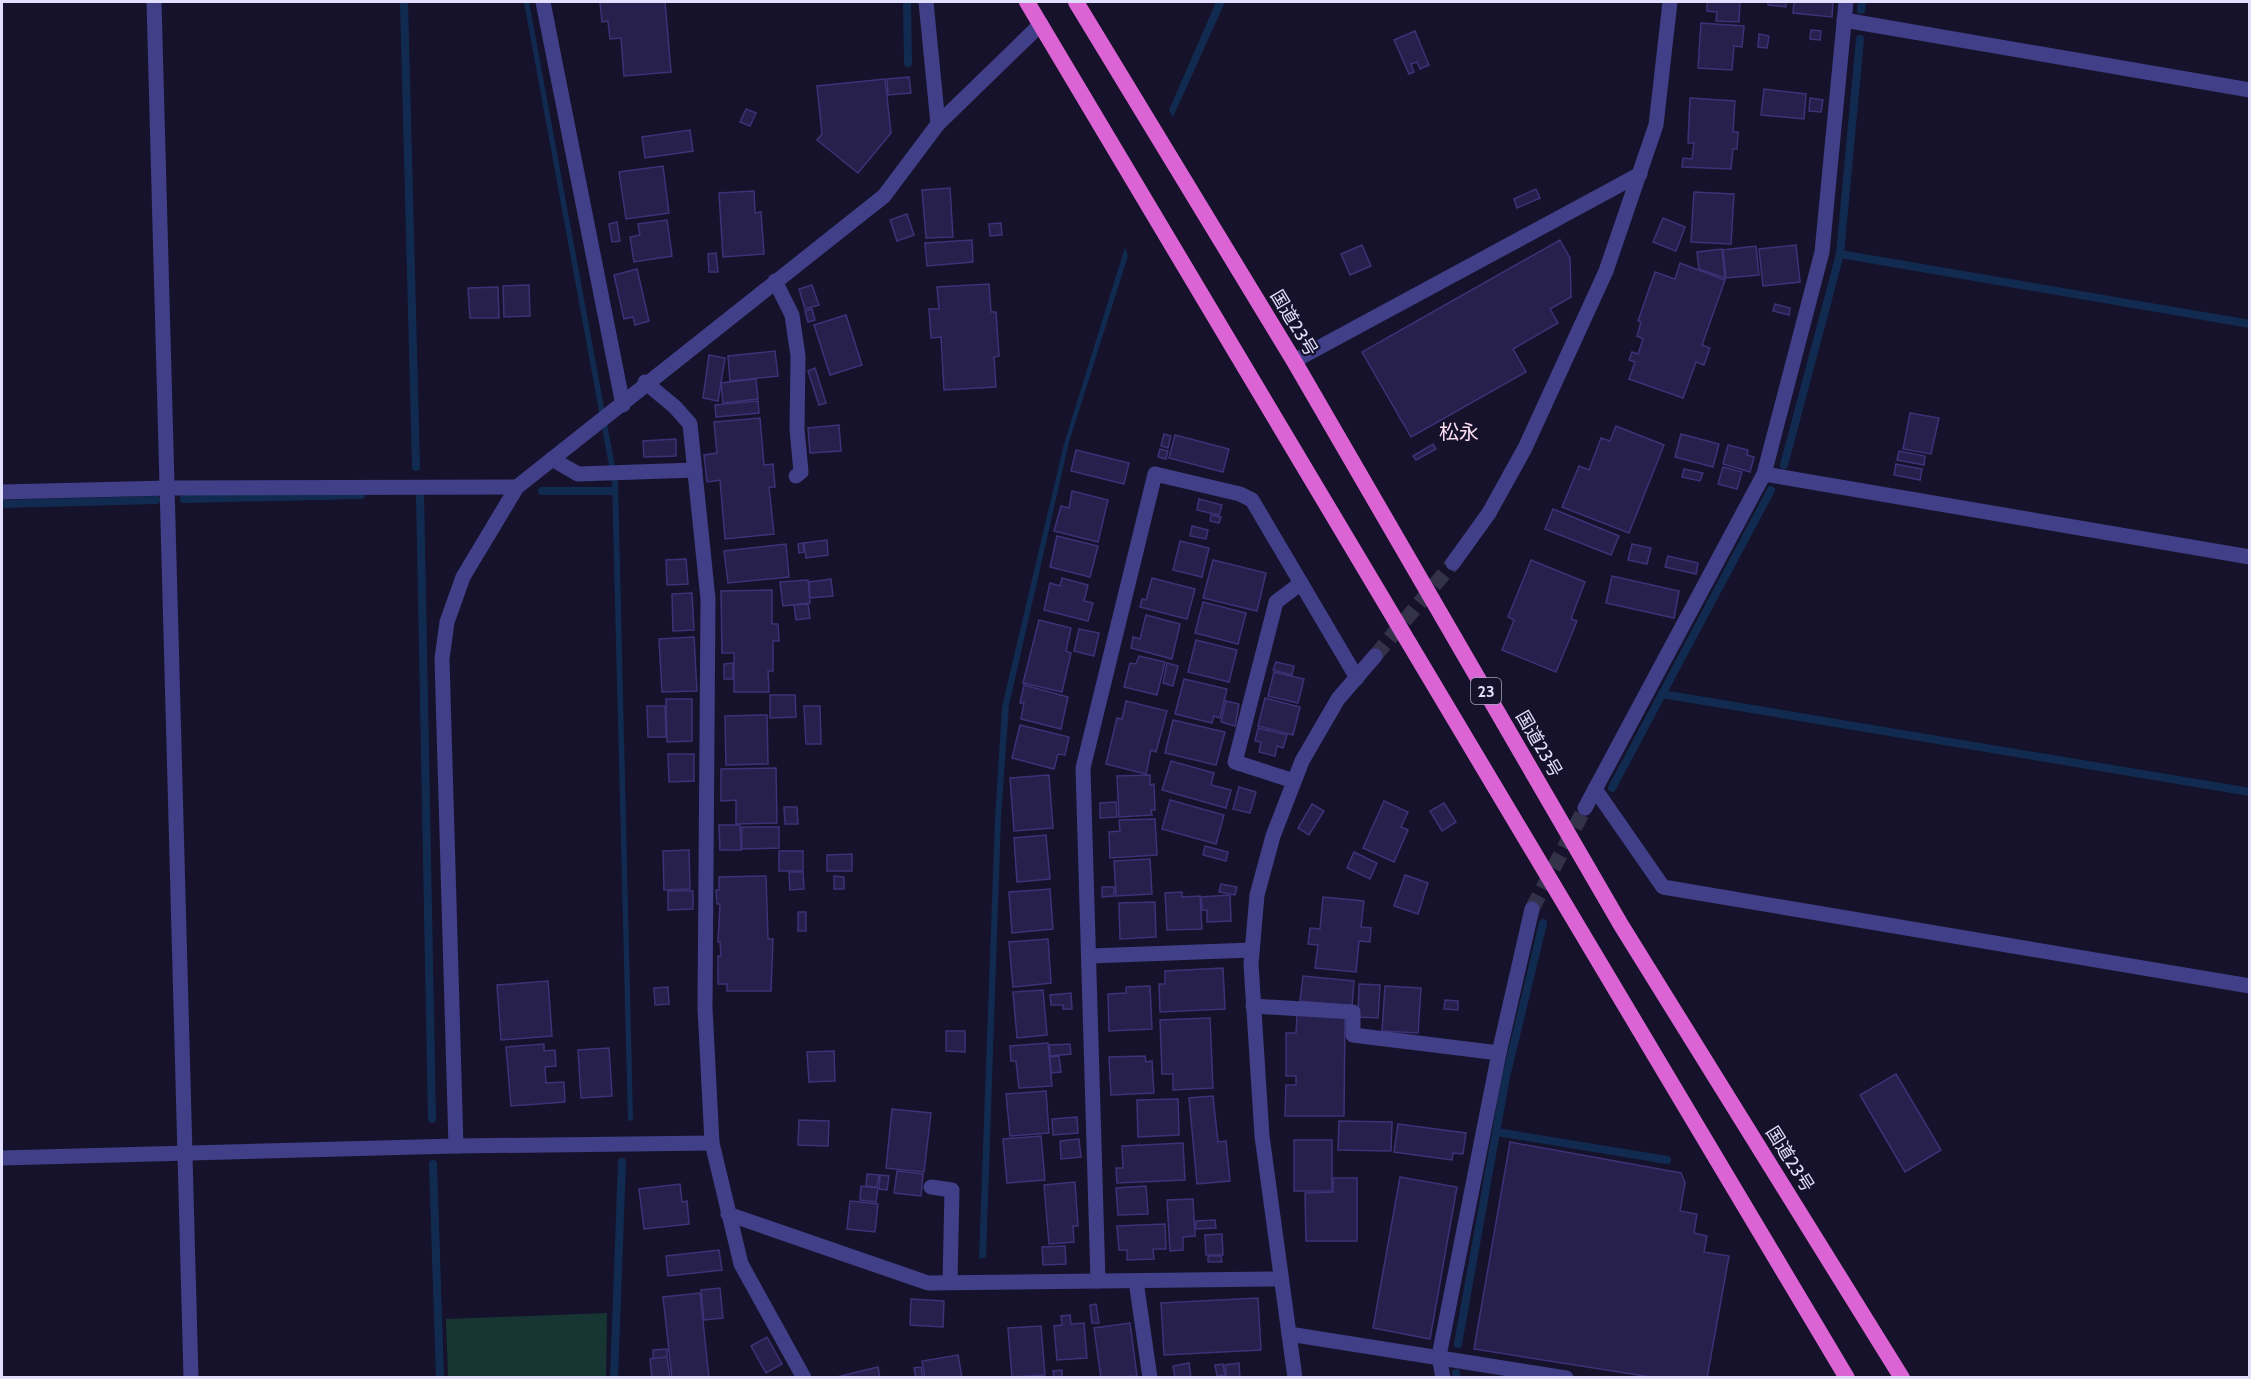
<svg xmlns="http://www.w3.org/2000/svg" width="2251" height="1379" font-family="Cabin,'Noto Sans JP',sans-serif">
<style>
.green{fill:#163533}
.water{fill:#112b50}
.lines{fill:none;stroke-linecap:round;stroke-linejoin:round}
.stream{stroke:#112b50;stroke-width:8}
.building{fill:#271f4c;stroke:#3d3277;stroke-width:1.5}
.minor-tunnel{stroke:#34314b;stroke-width:15;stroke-dasharray:15 8;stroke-linecap:butt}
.tertiary-tunnel{stroke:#34314b;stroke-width:15;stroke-dasharray:15 8;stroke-linecap:butt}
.service{stroke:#403f88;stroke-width:15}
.minor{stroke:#403f88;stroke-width:15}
.tertiary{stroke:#403f88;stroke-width:15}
.trunk{stroke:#dc63d4;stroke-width:16}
.labels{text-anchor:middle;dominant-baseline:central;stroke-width:4.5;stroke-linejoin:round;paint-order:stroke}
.shield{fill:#16122b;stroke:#a4a1bf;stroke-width:1.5}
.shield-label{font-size:16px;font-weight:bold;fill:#e1defe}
.street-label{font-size:18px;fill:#e1defe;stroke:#16122b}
.neighbourhood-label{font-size:20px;fill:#fee0f4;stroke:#16122b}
</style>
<rect width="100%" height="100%" fill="#16122b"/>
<path class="green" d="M607 1313 606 1377H448L446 1319Z"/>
<g class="water">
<path d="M524 2H529L618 483 633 1120 628 1121 612 482Z"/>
<path d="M1216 2H1225L1173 117 1169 110Z"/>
<path d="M1125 247 1128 256 1069 442 1009 705 1001 816 986 1257 979 1259 995 819 1002 707 1064 444Z"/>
</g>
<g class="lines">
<g class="stream">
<path d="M404 2 416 467"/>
<path d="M907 2 908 63"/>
<path d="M1861 10 1862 2"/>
<path d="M1840 254 2250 324"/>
<path d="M1784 465 1840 254 1860 39"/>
<path d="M542 491H612"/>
<path d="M420 493 432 1119"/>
<path d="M184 499 361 495"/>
<path d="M2 504 156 500"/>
<path d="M1662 694 2250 792"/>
<path d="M1612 788 1771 490"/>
<path d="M1497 1132 1667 1160"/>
<path d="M433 1164 440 1378"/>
<path d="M1458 1344 1506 1077 1543 923"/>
<path d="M1456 1373 1457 1378"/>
<path d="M614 1378 622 1162"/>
</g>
</g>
<g class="building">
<path d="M600 2H665L671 72 624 76 621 38 610 39 608 21 602 22Z"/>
<path d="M1707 2H1740L1739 22 1716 21 1717 12 1707 11Z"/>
<path d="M1768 2H1786V7L1768 5Z"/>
<path d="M1794 2H1833L1832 17 1793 13Z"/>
<path d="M1701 23 1744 26 1742 47 1734 46 1732 70 1698 68Z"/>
<path d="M1811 30 1821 31 1820 40 1810 39Z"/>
<path d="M1415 31 1429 65 1420 69 1417 62 1411 64 1414 72 1409 74 1394 40Z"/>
<path d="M1759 34 1769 36 1767 48 1758 47Z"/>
<path d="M909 77 911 93 888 95 887 79Z"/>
<path d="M885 79 891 133 858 173 817 140 822 134 817 86Z"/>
<path d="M1764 89 1806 94 1804 119 1761 115Z"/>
<path d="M1690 98 1735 101 1733 132H1738L1737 149H1733L1731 169 1682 167 1683 158 1692 159 1694 143H1688Z"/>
<path d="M1810 98 1823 100 1821 112 1809 111Z"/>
<path d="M746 109 756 113 750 126 740 122Z"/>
<path d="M690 130 693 151 645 158 642 137Z"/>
<path d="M663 166 669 213 626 219 619 172Z"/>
<path d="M950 188 953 237 926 238 922 190Z"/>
<path d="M1536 189 1540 198 1517 208 1514 199Z"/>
<path d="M754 191 755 213 761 212 764 254 723 257 719 193Z"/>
<path d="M1694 192 1734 194 1731 244 1691 242Z"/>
<path d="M907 214 914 235 897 241 890 220Z"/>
<path d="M1663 218 1685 227 1676 251 1653 242Z"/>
<path d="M667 220 672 256 634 262 630 237 640 235 638 224Z"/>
<path d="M617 222 620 241 612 242 609 224Z"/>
<path d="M1001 223 1002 235 990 236 989 224Z"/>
<path d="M972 240 973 262 927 266 925 243Z"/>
<path d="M1560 240 1570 258 1571 297 1550 309 1558 323 1513 349 1526 372 1411 437 1362 352Z"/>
<path d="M1362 245 1371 266 1350 275 1341 254Z"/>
<path d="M1796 245 1800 282 1763 286 1759 249Z"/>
<path d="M1756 246 1759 275 1726 278 1723 250Z"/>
<path d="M1722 249 1725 278 1699 269 1697 252Z"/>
<path d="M716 253 718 272H709L708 254Z"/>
<path d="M1680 263 1725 280 1702 345 1710 348 1704 365 1696 362 1683 398 1629 379 1635 362 1629 360 1632 352 1638 354 1643 339 1637 336 1641 322 1638 321 1655 272 1675 279Z"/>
<path d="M637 269 649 321 635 325 633 317 624 319 614 275Z"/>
<path d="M989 284 991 312H996L999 356 994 357 996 387 944 390 941 337 931 338 929 309H939L937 287Z"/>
<path d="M529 285 530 316 504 317 503 286Z"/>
<path d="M812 285 819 305 805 309 799 289Z"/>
<path d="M498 287 499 318H470L468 288Z"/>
<path d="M1775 304 1790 308 1789 315 1773 311Z"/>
<path d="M812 309 815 320 808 322 805 311Z"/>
<path d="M846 315 862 365 830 375 814 325Z"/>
<path d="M775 351 778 376 730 381 728 356Z"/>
<path d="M709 355 725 358 718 401 703 398Z"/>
<path d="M815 368 826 403 819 405 808 371Z"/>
<path d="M756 379 758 399 723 403 721 383Z"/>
<path d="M758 401 759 413 716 417 715 405Z"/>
<path d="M1910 413 1939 418 1931 454 1903 449Z"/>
<path d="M760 418 764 465 773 464 775 487H769L774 534 725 539 720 480 707 482 704 455 717 453 714 422Z"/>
<path d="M839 425 841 451 810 453 808 428Z"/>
<path d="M1616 426 1664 445 1629 533 1562 507 1579 466 1589 470 1601 438 1610 441Z"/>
<path d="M1164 434 1171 436 1168 448 1161 446Z"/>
<path d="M1681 434 1719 444 1713 467 1675 457Z"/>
<path d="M1175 435 1229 449 1223 472 1169 458Z"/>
<path d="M676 439V456L644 457 643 441Z"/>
<path d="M1433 444 1436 449 1416 460 1413 456Z"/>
<path d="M1728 445 1748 450 1747 455 1754 457 1750 472 1723 464Z"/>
<path d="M1160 449 1168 451 1166 459 1158 457Z"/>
<path d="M1076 450 1129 463 1124 484 1071 471Z"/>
<path d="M1899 451 1925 456 1924 465 1897 460Z"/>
<path d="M1896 464 1922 469 1920 480 1894 475Z"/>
<path d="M1723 467 1742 472 1737 489 1718 484Z"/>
<path d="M1684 469 1703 473 1700 481 1682 477Z"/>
<path d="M1072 491 1108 500 1098 542 1054 531 1061 506 1069 508Z"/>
<path d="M1199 499 1222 505 1219 515 1197 510Z"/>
<path d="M1553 509 1619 536 1611 555 1545 529Z"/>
<path d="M1211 515 1221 517 1219 523 1210 521Z"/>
<path d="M1192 526 1208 530 1206 539 1190 536Z"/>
<path d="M1057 536 1098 546 1090 577 1050 567Z"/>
<path d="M827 540 828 555 806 558 804 543Z"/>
<path d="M1180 541 1209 548 1202 577 1173 570Z"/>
<path d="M803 543 804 552 799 553 798 544Z"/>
<path d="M786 544 789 577 728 583 724 551Z"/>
<path d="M1632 544 1651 548 1647 564 1628 560Z"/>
<path d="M1668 556 1698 563 1696 574 1665 567Z"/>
<path d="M686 559 688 584 667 585 666 560Z"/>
<path d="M1213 560 1266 573 1257 611 1203 598Z"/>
<path d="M1531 560 1585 582 1571 619 1577 621 1556 672 1502 650 1514 620 1508 617Z"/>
<path d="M1612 576 1679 591 1674 618 1606 603Z"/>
<path d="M1062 578 1088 585 1084 601 1093 603 1088 621 1044 610 1050 583 1060 586Z"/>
<path d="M1152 578 1195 589 1187 619 1140 607 1142 599 1146 600Z"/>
<path d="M831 579 833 596 810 598 809 582Z"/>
<path d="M808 580 810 603 783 606 780 582Z"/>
<path d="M772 590V624H778L779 641H773V671H768L769 692H734V653H722L721 591Z"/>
<path d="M692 593 694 630 673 631 672 594Z"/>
<path d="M1203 602 1246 613 1238 644 1195 633Z"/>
<path d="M808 604 810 618 796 620 794 605Z"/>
<path d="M1146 615 1180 624 1172 659 1131 648 1133 637 1140 639Z"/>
<path d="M1039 620 1071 628 1066 651 1071 653 1062 692 1023 683Z"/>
<path d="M1079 629 1099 633 1094 656 1074 651Z"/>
<path d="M694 637 697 691 662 692 659 639Z"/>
<path d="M1196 640 1237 650 1229 682 1188 672Z"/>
<path d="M1139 656 1165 662 1157 695 1124 687 1130 663 1136 664Z"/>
<path d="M1276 662 1294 666 1292 675 1273 670Z"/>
<path d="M733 663V679H724V664Z"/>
<path d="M1167 663 1178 666 1173 686 1163 683Z"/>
<path d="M1274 672 1304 679 1298 703 1268 696Z"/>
<path d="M1184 679 1227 689 1220 718 1214 716 1212 723 1175 714Z"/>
<path d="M1024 685 1068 697 1061 729 1021 719 1024 703H1020Z"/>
<path d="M770 695H795L796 717 770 718Z"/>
<path d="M1265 698 1300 707 1293 735 1258 726Z"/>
<path d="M666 699H692V741L667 742Z"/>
<path d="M1126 701 1167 711 1156 752 1151 750 1146 774 1106 764 1117 718 1122 719Z"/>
<path d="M1226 701 1239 704 1235 726 1221 722Z"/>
<path d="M647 706H665L666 737H648Z"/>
<path d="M804 706H820L821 744H806Z"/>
<path d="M767 715 768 764 726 765 725 716Z"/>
<path d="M1173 720 1225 732 1216 765 1165 753Z"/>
<path d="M1020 725 1069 737 1065 755 1058 754 1054 769 1012 758Z"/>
<path d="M1258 728 1287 735 1283 748 1277 746 1275 756 1259 752 1261 742 1255 741Z"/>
<path d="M668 754H694V781L669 782Z"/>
<path d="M1171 761 1214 773 1211 785 1231 790 1226 808 1162 790Z"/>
<path d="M776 768 777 823 736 824V800L721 801V769Z"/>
<path d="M1049 775 1053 828 1014 831 1010 778Z"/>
<path d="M1150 775V785L1154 784 1155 810H1151L1152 815 1119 817 1117 776Z"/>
<path d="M1239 787 1256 792 1250 813 1233 809Z"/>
<path d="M1170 800 1224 815 1216 844 1162 829Z"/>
<path d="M1384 801 1408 812 1401 827 1408 830 1394 862 1363 848Z"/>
<path d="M1116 802 1117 817 1100 818V803Z"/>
<path d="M1444 803 1456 822 1442 831 1430 811Z"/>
<path d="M1312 804 1324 811 1309 835 1298 828Z"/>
<path d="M784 807H797L798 824H785Z"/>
<path d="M1155 819 1157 855 1110 858 1109 832 1120 831 1119 820Z"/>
<path d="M719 825H740L741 850H720Z"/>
<path d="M742 827H779V848L742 849Z"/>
<path d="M1046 835 1050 879 1017 882 1014 838Z"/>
<path d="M1205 846 1228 852 1226 861 1203 855Z"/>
<path d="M689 850 690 889 664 890 663 851Z"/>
<rect x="779" y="851" width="24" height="20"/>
<path d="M1354 852 1377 863 1370 879 1347 868Z"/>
<path d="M852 854V871H827V855Z"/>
<path d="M1150 859 1152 894 1116 896 1114 861Z"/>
<path d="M789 872H803L804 889 790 890Z"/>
<path d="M1405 875 1428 883 1418 914 1394 906Z"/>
<path d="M766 876 768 939H773L771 991H727V984H718V956H721L720 942H718L720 904H717L716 890H719V877Z"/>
<path d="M834 876 844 877V889H834Z"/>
<path d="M1221 884 1237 887 1235 895 1219 892Z"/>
<path d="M1102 887H1114V896L1102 897Z"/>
<path d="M1050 889 1053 929 1012 933 1009 892Z"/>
<path d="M668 891H693V909L668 910Z"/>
<path d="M1182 892V897L1200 896 1202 929 1167 930 1165 893Z"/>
<path d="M1230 895 1231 921 1207 922V910H1202L1201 897Z"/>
<path d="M1323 897 1364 901 1361 927 1371 928 1370 942 1359 941 1356 972 1315 968 1318 945 1308 944 1310 928 1320 929Z"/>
<path d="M1155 902 1156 937 1120 939 1119 903Z"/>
<rect x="798" y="912" width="8" height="19"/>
<path d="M1048 939 1051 983 1013 987 1009 942Z"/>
<path d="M1223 968 1225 1009 1160 1012 1159 984H1165V971Z"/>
<path d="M1303 976 1354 981 1352 1006 1300 1001Z"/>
<path d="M548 981 552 1036 501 1040 497 985Z"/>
<path d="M1359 984 1380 985 1378 1018 1358 1017Z"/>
<path d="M1150 986 1152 1029 1109 1031 1108 994 1126 993V987Z"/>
<path d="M1385 986 1421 988 1418 1033 1382 1031Z"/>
<path d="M668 987 669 1004 655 1005 654 988Z"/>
<path d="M1043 990 1047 1035 1017 1038 1013 992Z"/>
<path d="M1071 993 1072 1009H1063V1005H1051L1050 995Z"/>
<path d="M1445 1000 1458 1001V1010L1444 1009Z"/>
<path d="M1297 1015H1345L1344 1116H1285L1286 1085H1296V1076H1286V1033H1296Z"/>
<path d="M1210 1018 1213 1088 1173 1090V1074H1162L1160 1020Z"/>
<path d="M946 1031H965V1052L946 1051Z"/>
<path d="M1048 1043 1052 1086 1019 1088 1016 1061H1011L1010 1046Z"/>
<path d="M544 1044V1051L555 1050 556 1066 545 1067 546 1083 564 1082 565 1102 511 1106 506 1047Z"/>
<path d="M1070 1044 1071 1054 1050 1056 1049 1045Z"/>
<path d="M609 1048 612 1096 581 1098 578 1050Z"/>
<path d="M834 1051 835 1081 809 1082 807 1052Z"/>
<path d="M1059 1056 1061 1072 1051 1073 1050 1057Z"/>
<path d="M1145 1056 1146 1062 1152 1061 1154 1093 1111 1095 1109 1057Z"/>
<path d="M1896 1074 1941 1150 1905 1172 1860 1095Z"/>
<path d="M1046 1091 1049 1133 1010 1136 1006 1094Z"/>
<path d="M1213 1096 1218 1142 1226 1141 1230 1181 1197 1184 1189 1098Z"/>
<path d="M1178 1099 1179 1135 1138 1137 1137 1100Z"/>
<path d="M892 1109 931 1113 924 1172 886 1168Z"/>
<path d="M1077 1117 1078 1133 1053 1135 1052 1119Z"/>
<path d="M799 1120 829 1121 828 1146 798 1145Z"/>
<path d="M1339 1121 1392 1122 1391 1151 1338 1150Z"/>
<path d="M1398 1124 1466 1133 1463 1154 1453 1153 1452 1160 1394 1152Z"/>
<path d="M1041 1136 1045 1180 1007 1183 1003 1139Z"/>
<path d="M1079 1139 1081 1157 1061 1159 1060 1141Z"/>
<rect x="1294" y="1140" width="38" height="51"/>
<path d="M1510 1142 1681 1173 1685 1183 1680 1211 1697 1214 1694 1233 1707 1236 1704 1252 1729 1256 1707 1378H1657L1474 1349Z"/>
<path d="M1183 1143 1185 1180 1117 1183 1116 1168H1123L1122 1146Z"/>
<path d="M897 1171 923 1174 921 1196 894 1193Z"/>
<path d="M867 1174 879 1175 877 1187 866 1186Z"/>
<path d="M880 1175 889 1176 887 1190 879 1189Z"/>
<path d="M1400 1177 1457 1187 1430 1339 1373 1328Z"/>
<path d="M1333 1178H1357V1241H1306L1305 1193 1333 1192Z"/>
<path d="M1075 1182 1078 1226H1073L1074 1242 1049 1244 1044 1185Z"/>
<path d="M680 1184 682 1202 687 1201 689 1224 644 1229 639 1189Z"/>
<path d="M861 1186 878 1188 876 1202 860 1200Z"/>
<path d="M1146 1186 1148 1214 1118 1215 1116 1188Z"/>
<path d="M1193 1199 1195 1236 1183 1237V1250L1170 1251 1167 1200Z"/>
<path d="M850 1201 878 1204 875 1232 847 1229Z"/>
<path d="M1215 1220 1216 1228 1196 1229V1221Z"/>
<path d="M1165 1224 1166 1249H1153L1154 1259 1127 1260V1250H1119L1117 1226Z"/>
<path d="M1222 1234 1223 1255H1206L1205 1235Z"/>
<path d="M1065 1246 1066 1264 1043 1265 1042 1247Z"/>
<path d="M719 1250 722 1270 668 1276 666 1256Z"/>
<path d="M1208 1256H1221L1222 1262H1208Z"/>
<path d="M720 1288 723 1318 704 1320 701 1290Z"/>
<path d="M700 1293 709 1378H672L663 1297Z"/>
<path d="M1258 1298 1261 1350 1164 1355 1161 1303Z"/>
<path d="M911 1299 944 1301 943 1327 910 1325Z"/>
<path d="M1096 1304 1099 1323H1092L1090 1305Z"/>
<path d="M1070 1315 1071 1324 1084 1323 1087 1358 1057 1360 1054 1326 1062 1325 1061 1316Z"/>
<path d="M1130 1323 1137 1376 1101 1378 1094 1328Z"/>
<path d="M1041 1326 1045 1375 1012 1377 1008 1328Z"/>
<path d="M767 1337 782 1364 766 1373 751 1346Z"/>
<path d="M667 1349V1357L653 1359V1350Z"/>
<path d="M958 1355 962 1378H925L922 1361Z"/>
<path d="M667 1357 670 1378H652L650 1359Z"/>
<path d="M1189 1363 1191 1378H1175L1173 1366Z"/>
<path d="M1239 1363 1240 1378H1227L1225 1365Z"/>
<path d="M1223 1364 1225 1375 1217 1376 1215 1365Z"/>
<path d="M878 1367 880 1378 837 1377Z"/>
<path d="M921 1367 923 1378H916L914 1368Z"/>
<path d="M1062 1370V1378H1054L1053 1371Z"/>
</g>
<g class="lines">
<path class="minor-tunnel" d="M1532 909 1585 808"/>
<path class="tertiary-tunnel" d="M1375 656 1453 563"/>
<g class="service">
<path d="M775 281 792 315 798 356 797 429 801 472 796 476"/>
<path d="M1253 1006 1353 1012V1035L1499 1053"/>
<path d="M931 1187 952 1190 950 1282"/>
</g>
<g class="minor">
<path d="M154 2 191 1378"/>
<path d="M543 2 623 405"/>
<path d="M926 2 938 124"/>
<path d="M1844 20 2250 90"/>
<path d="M1294 361 1640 174"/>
<path d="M645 382 675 407 690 424 708 599 705 1008 712 1143 741 1264 804 1378"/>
<path d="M552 459 578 474 695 470"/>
<path d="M1764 474 2250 557"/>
<path d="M2 492 168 488 517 487"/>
<path d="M1294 781 1235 762 1276 602 1301 583"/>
<path d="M1595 789 1663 887 2250 986"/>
<path d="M1585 808 1764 474 1822 252 1846 2"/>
<path d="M1090 956 1252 950"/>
<path d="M728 1214 928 1283 1280 1279"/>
<path d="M1098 1281 1083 768 1155 474 1240 494 1252 500 1357 678"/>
<path d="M1136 1281 1150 1378"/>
<path d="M1289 1334 1566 1378"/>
<path d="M1443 1378 1439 1356 1499 1053 1532 909"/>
</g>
<g class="tertiary">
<path d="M1453 563 1489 513 1525 448 1606 271 1656 125 1670 2"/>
<path d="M456 1146 442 659 447 622 463 577 517 487 884 196 938 124 1041 24"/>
<path d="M2 1158 456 1146 712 1143"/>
<path d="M1295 1378 1262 1136 1251 964 1257 895 1273 836 1302 761 1338 699 1375 656"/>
</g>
<g class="trunk">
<path d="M1027 2 1847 1378"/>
<path d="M1076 2 1294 361 1621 925 1902 1378"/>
</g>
</g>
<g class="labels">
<rect class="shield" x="1471" y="678" width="30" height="26" rx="4.5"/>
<g class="shield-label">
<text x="1486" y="691">23</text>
</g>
<g class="street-label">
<text transform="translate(1294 323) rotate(59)">国道23号</text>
<text transform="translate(1539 744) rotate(60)">国道23号</text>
<text transform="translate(1790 1159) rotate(58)">国道23号</text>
</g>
<g class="neighbourhood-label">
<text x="1459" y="432">松永</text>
</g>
</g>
<rect width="2251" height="1379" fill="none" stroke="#e1defe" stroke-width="6"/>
</svg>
